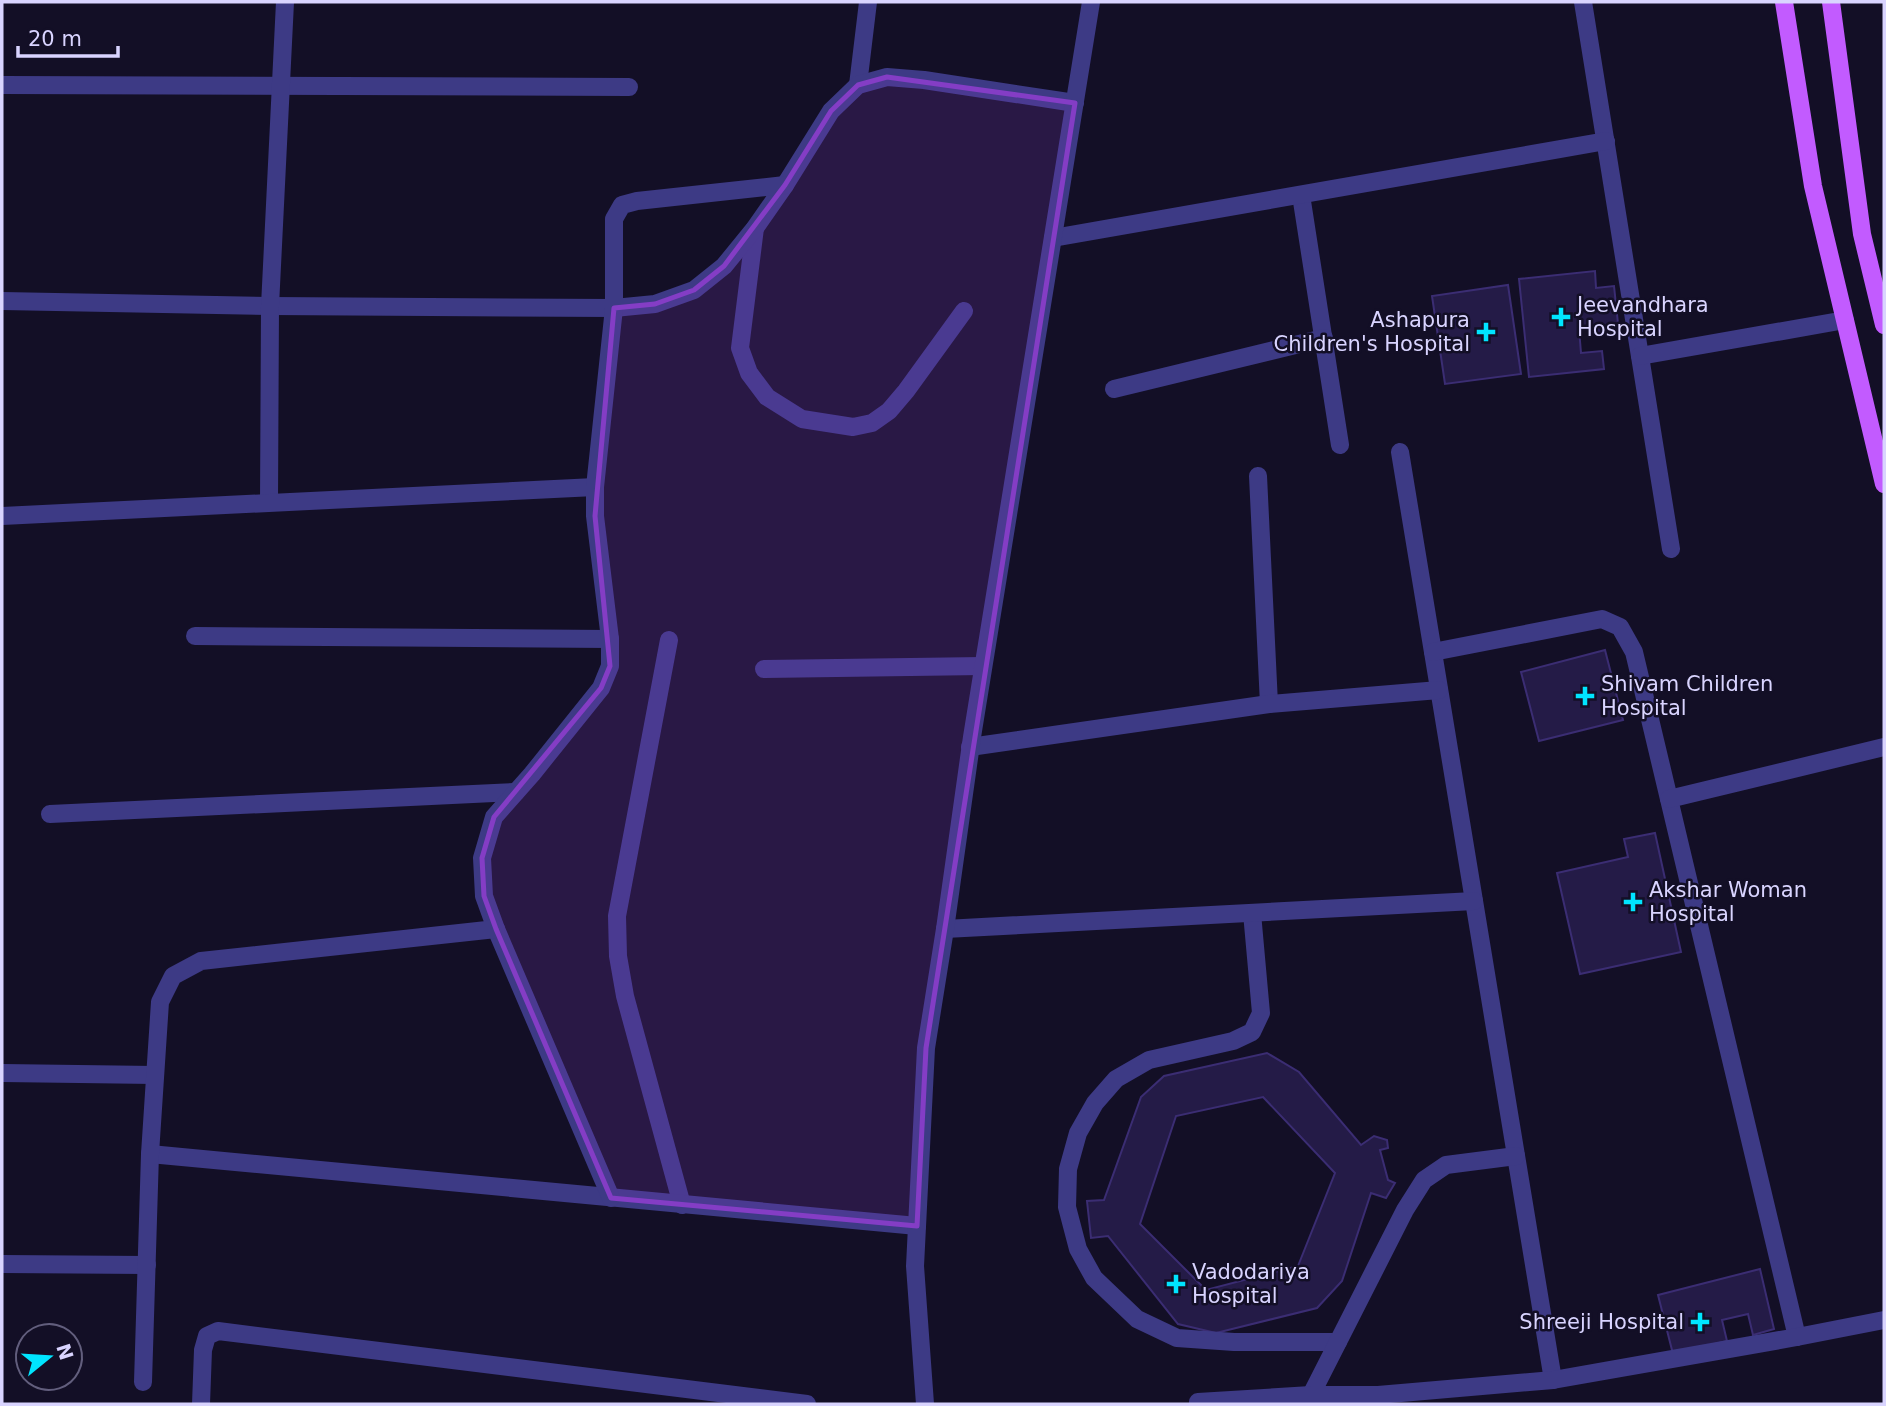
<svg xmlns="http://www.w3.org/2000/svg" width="1886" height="1406" font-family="'DejaVu Sans',sans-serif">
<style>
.building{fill:#241b47;stroke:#3b2d73;stroke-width:2;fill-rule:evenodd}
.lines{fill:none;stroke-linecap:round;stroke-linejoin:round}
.minor{stroke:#3d3a85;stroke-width:18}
.major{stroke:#c25bff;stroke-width:18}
.marked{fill:#843dc5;fill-opacity:0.2;stroke:#843dc5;stroke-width:5;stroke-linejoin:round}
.poi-dot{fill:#00e5ff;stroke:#130f26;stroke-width:2.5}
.labels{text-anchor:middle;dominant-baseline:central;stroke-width:5;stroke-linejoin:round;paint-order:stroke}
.poi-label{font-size:21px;fill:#d9d4ff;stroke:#130f26;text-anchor:start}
</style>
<rect width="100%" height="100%" fill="#130f26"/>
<g class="building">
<path d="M1595 271 1596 288 1614 286 1619 333 1599 335 1598 327 1579 329 1581 353 1602 351 1604 369 1529 377 1519 279Z"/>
<path d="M1508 285 1521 374 1445 384 1432 296Z"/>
<path d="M1605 650 1623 720 1539 741 1521 672Z"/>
<path d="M1655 833 1681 952 1580 974 1557 873 1628 857 1624 839Z"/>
<path d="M1267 1053 1299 1072 1361 1145 1374 1136 1387 1140 1388 1148 1380 1150 1388 1180 1395 1183 1386 1198 1371 1193 1342 1281 1317 1308 1216 1333 1178 1324 1108 1236 1091 1238 1087 1201 1104 1200 1141 1097 1164 1076ZM1263 1097 1335 1173 1298 1266 1206 1290 1140 1224 1176 1116Z"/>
<path d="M1760 1269 1774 1329 1753 1335 1748 1314 1722 1320 1727 1341 1673 1354 1658 1295Z"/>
</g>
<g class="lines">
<g class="minor">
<path d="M1583 2 1671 549"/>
<path d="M2 85 629 87"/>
<path d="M858 85 868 2"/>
<path d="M1301 195 1340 445"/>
<path d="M755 228 740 348 749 373 767 397 802 419 853 427 872 423 889 411 906 391 964 311"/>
<path d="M1053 238 1606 141"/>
<path d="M2 301 270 306 614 308 655 304 694 290 724 266 755 228 785 185 831 111 858 85 887 77 924 80 1075 103"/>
<path d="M1640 356 1845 320"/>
<path d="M1114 389 1324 338"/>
<path d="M1400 452 1553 1380"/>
<path d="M1258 476 1269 704"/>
<path d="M269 501 270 306 285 2"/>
<path d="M2 516 595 487"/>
<path d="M195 636 610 639"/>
<path d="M669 640 617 916 618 956 625 996 682 1205"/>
<path d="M1433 652 1602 619 1620 627 1634 652 1797 1337"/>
<path d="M764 669 983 666"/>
<path d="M970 747 1269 704 1439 690"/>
<path d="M1669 799 1884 747"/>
<path d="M50 814 516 792"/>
<path d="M1252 913 1261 1013 1252 1032 1233 1041 1149 1060 1116 1079 1095 1103 1078 1133 1068 1169 1067 1207 1078 1249 1094 1278 1137 1319 1177 1338 1234 1342H1338"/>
<path d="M945 929 1474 901"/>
<path d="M2 1073 155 1075"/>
<path d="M150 1154 917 1226"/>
<path d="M611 1198 496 929 484 896 482 858 494 817 532 774 601 688 610 666V639L595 516V487L614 308V219L622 205 637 201 785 185"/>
<path d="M2 1264 147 1265"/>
<path d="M143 1382 150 1154 160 1002 173 976 201 961 496 929"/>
<path d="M1311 1395 1405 1210 1424 1180 1446 1165 1516 1156"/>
<path d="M1198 1402 1311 1395H1378L1553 1380 1797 1337 1884 1320"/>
<path d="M201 1404 203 1350 207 1336 218 1331 807 1404"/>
<path d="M925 1404 915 1266 926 1048 945 929 972 737 1091 2"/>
</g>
<g class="major">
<path d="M1784 2 1813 186 1884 484"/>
<path d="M1831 2 1862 234 1884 325"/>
</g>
</g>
<path class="marked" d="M887 77 1075 103 926 1048 917 1226 611 1198 496 929 484 896 482 858 494 817 601 688 610 666 595 516 614 308 655 304 694 290 724 266 785 185 831 111 858 85Z"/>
<g class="poi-dot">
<path d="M1557.5 306.5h7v7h7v7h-7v7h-7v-7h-7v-7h7z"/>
<path d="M1482.5 321.5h7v7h7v7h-7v7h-7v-7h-7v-7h7z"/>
<path d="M1581.5 685.5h7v7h7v7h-7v7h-7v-7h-7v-7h7z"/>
<path d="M1629.5 891.5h7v7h7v7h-7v7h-7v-7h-7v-7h7z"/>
<path d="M1172.5 1273.5h7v7h7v7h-7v7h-7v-7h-7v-7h7z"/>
<path d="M1696.5 1311.5h7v7h7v7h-7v7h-7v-7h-7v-7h7z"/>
</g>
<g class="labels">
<g class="poi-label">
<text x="1577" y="305">Jeevandhara<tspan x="1577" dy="24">Hospital</tspan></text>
<text x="1470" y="320" text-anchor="end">Ashapura<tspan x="1470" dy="24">Children's Hospital</tspan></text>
<text x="1601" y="684">Shivam Children<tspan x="1601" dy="24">Hospital</tspan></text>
<text x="1649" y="890">Akshar Woman<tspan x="1649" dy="24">Hospital</tspan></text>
<text x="1192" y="1272">Vadodariya<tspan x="1192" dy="24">Hospital</tspan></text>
<text x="1684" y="1322" text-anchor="end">Shreeji Hospital</text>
</g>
</g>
<rect width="1886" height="1406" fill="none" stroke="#d9d4ff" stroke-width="7"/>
<g transform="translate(49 1357) rotate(72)"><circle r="33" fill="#130f26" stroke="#625e7d" stroke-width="2"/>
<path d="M0-5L12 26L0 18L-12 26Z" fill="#00e5ff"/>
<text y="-10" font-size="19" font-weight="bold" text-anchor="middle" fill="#d9d4ff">N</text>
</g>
<path d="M18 46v10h100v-10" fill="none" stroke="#d9d4ff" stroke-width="3.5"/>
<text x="28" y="46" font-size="21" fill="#d9d4ff" stroke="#130f26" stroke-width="5" paint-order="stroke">20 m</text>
</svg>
